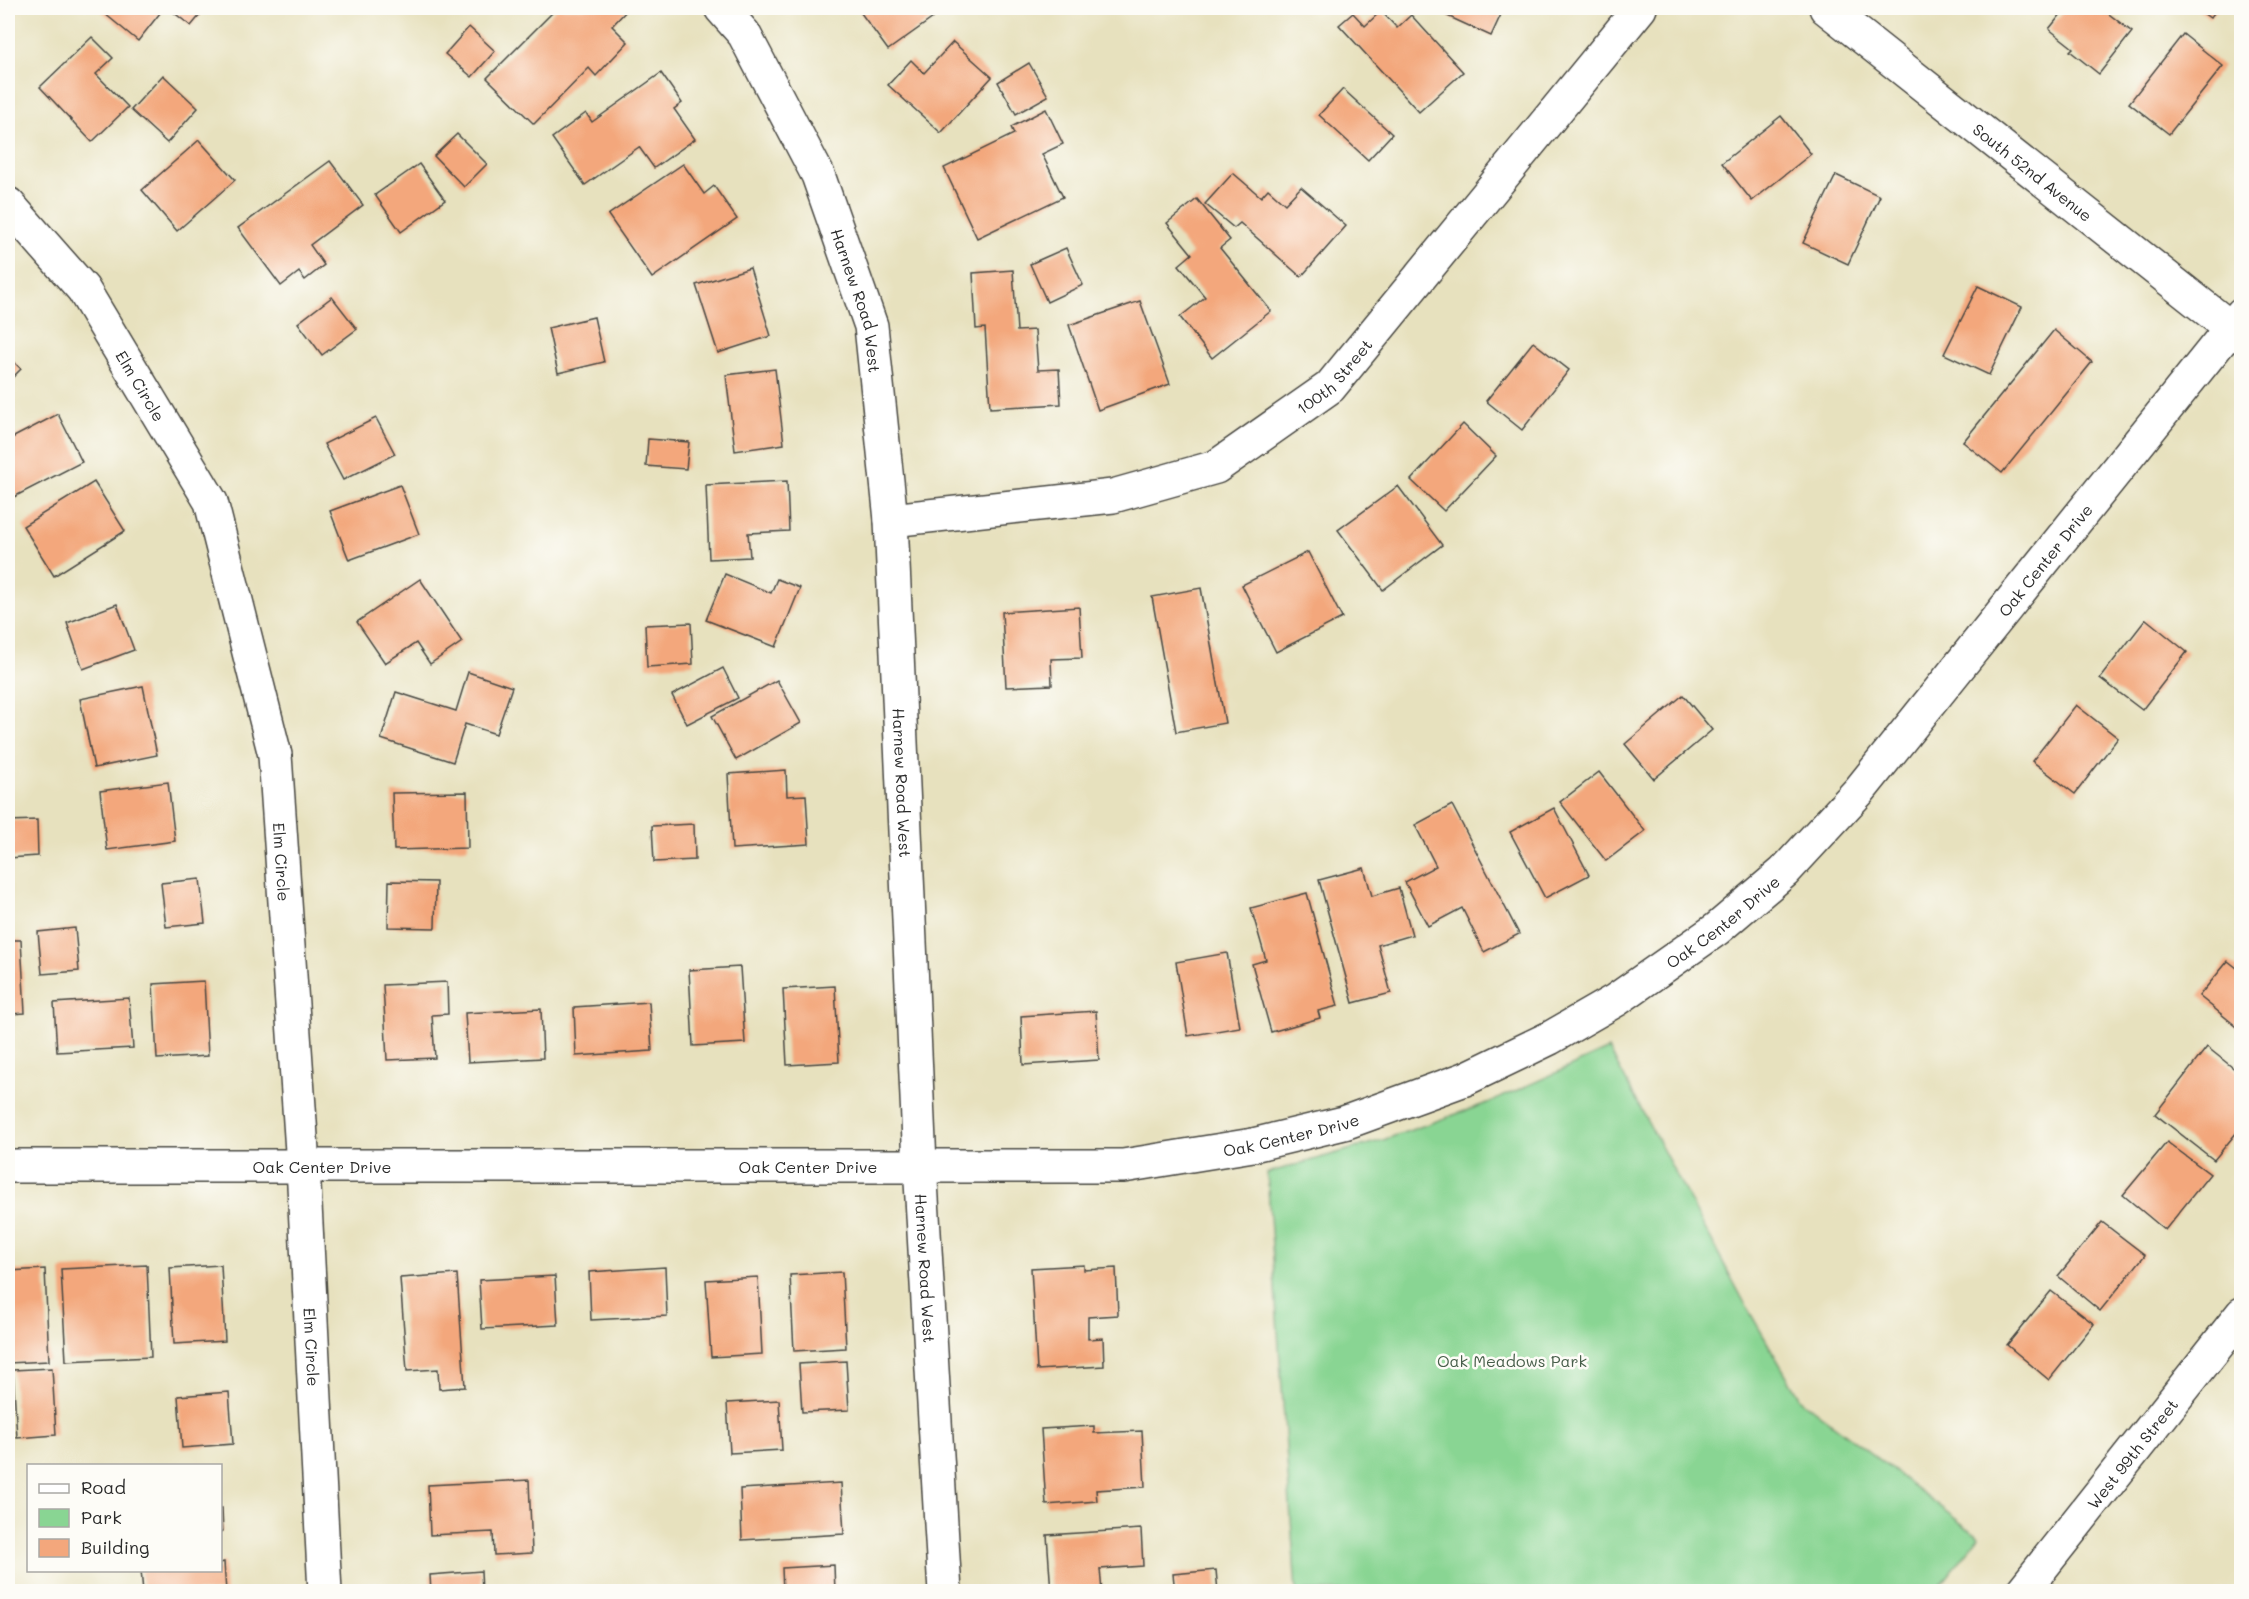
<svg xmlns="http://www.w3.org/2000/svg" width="2249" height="1599" font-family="Mali,sans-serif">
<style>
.green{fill:#89d593;stroke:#5a805f;stroke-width:1.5}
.building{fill:#f3a77c}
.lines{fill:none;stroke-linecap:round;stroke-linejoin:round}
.street-casing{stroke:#474641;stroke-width:36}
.secondary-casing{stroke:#474641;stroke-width:36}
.street{stroke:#fff;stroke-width:33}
.secondary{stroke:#fff;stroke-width:33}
.labels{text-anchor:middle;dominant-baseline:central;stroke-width:5;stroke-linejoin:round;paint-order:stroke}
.street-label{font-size:16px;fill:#2b2b2b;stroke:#fdfcf7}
.park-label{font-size:16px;fill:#475e4a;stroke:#fdfcf7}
</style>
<rect width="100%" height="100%" fill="#fdfcf7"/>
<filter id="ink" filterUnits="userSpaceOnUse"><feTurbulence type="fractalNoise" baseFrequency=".0167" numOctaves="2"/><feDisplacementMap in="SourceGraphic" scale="12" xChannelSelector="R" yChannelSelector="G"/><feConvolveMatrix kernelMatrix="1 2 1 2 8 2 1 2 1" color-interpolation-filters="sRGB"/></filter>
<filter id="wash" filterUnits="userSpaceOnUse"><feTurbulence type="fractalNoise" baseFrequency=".008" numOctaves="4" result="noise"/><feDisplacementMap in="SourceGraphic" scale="24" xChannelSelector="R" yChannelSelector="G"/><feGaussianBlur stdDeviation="1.35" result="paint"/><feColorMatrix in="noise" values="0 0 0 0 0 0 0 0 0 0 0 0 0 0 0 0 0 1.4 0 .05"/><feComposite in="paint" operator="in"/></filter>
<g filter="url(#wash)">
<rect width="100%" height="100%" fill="#e7e1be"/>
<path class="green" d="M1609 1049 1749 1311 1800 1399 1979 1537 1936 1591H1296L1267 1173 1383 1140 1493 1101Z"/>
<g id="blocks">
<g class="building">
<path d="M101 8H164L138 41 99 9Z"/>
<path d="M168 8H206L191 26Z"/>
<path d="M557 8H629L612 26 628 42 596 76 589 68 534 124 487 78Z"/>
<path d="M860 8H947L888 50 858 9Z"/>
<path d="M1430 8H1504L1491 36Z"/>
<path d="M2066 8H2101L2132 32 2099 74 2070 51 2073 48 2049 29Z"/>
<path d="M2196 8H2218L2210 18Z"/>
<path d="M1381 11 1397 28 1411 15 1463 72 1419 112 1339 25 1353 13 1365 26Z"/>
<path d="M469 27 495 51 472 77 445 54Z"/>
<path d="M2183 34 2223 66 2169 134 2129 103Z"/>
<path d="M92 37 113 58 96 74 128 107 92 142 40 87Z"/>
<path d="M953 42 992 77 941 133 888 85 911 60 924 73Z"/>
<path d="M1029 63 1048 96 1016 114 998 82Z"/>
<path d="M661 73 682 103 674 109 695 139 654 168 639 147 585 185 552 138 586 113 592 122Z"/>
<path d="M163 75 198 108 167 143 131 110Z"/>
<path d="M1343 89 1392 134 1368 160 1319 115Z"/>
<path d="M1046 109 1063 144 1042 154 1063 197 977 238 944 168 1014 134 1011 127Z"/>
<path d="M1781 116 1811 154 1752 201 1722 163Z"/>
<path d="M457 134 487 164 464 187 434 156Z"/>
<path d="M199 140 235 180 177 231 142 190Z"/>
<path d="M330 161 363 205 310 245 324 265 305 280 299 272 281 286 238 228Z"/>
<path d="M419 164 445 200 401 232 375 195Z"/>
<path d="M683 164 704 194 714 186 737 219 652 278 608 215Z"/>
<path d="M1233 173 1261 197 1268 189 1285 204 1301 187 1346 226 1301 277 1240 223 1234 228 1205 204Z"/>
<path d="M1836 175 1880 196 1848 264 1803 243Z"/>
<path d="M1197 199 1230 240 1220 248 1271 311 1212 358 1180 317 1205 297 1179 265 1192 254 1167 223Z"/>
<path d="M1066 248 1083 285 1047 302 1030 264Z"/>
<path d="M750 268 771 336 718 353 696 285Z"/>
<path d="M1013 270 1017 331 1035 330 1038 370 1059 369 1061 404 990 408 985 328 976 329 973 273Z"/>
<path d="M1978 286 2022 307 1989 375 1944 354Z"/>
<path d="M332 297 357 329 322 355 298 323Z"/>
<path d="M1140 301 1170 384 1098 410 1069 325Z"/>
<path d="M594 317 604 362 558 373 548 328Z"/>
<path d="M2054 330 2092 362 2002 473 1963 442Z"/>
<path d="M1533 342 1569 370 1522 430 1486 401Z"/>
<path d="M8 356 21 369 8 382Z"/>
<path d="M775 369 784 444 735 451 726 375Z"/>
<path d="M58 414 82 462 8 500V440Z"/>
<path d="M376 418 395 454 343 480 324 444Z"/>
<path d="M1463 424 1496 456 1444 511 1411 480Z"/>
<path d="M648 439 689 442 686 469 646 466Z"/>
<path d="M787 481 789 531 748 533 750 557 709 559 706 485Z"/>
<path d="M94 482 125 531 54 576 23 526Z"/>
<path d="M400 485 419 534 349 560 330 511Z"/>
<path d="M1398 486 1442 545 1383 590 1338 530Z"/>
<path d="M1308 552 1342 618 1276 652 1242 585Z"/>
<path d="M725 574 771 593 777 579 800 588 776 647 706 620Z"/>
<path d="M420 579 462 642 430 664 416 643 385 663 357 622Z"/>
<path d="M1201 588 1225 723 1176 732 1152 597Z"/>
<path d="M117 604 134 650 83 669 67 623Z"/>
<path d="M1079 607 1082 658 1051 659 1052 685 1006 687 1002 612Z"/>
<path d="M2146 619 2187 652 2142 710 2100 678Z"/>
<path d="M691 623 693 664 647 667 645 625Z"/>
<path d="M723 668 738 698 687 724 672 695Z"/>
<path d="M468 672 512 687 496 734 465 724 453 762 381 739 396 692 456 711Z"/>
<path d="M777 680 801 723 736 760 712 716Z"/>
<path d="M143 686 157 755 94 768 80 699Z"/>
<path d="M1683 695 1712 730 1654 779 1625 744Z"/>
<path d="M2076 705 2118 738 2075 794 2032 761Z"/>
<path d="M786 770 787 796 806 795 809 844 732 849 728 774Z"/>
<path d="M1599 772 1645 831 1606 861 1560 802Z"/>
<path d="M168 782 175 841 107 850 100 791Z"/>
<path d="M467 792 468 848 394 850 392 793Z"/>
<path d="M1452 805 1519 934 1484 952 1462 908 1428 926 1405 882 1436 866 1415 825Z"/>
<path d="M1554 808 1589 875 1545 898 1510 832Z"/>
<path d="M37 820 38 856 8 858V821Z"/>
<path d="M694 824 695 860 654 862 652 826Z"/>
<path d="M1364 868 1372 896 1399 888 1412 935 1378 945 1391 993 1353 1003 1319 880Z"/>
<path d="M200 879 205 923 166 927 161 883Z"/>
<path d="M389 881 436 882 435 928 388 927Z"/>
<path d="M1307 893 1338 1006 1318 1011 1320 1018 1271 1032 1252 964 1266 960 1251 908Z"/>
<path d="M75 928 79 971 42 974 38 932Z"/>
<path d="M8 940H21L25 1013 10 1014 8 1017Z"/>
<path d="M1227 953 1240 1027 1188 1036 1176 962Z"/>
<path d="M2228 961 2242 972V1031L2199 996Z"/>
<path d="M740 967 745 1043 693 1046 689 970Z"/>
<path d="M204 981 208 1056 157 1059 153 984Z"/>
<path d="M447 982 448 1014 432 1015 435 1058 387 1060 383 985Z"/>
<path d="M835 986 839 1062 787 1065 783 989Z"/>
<path d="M129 998 133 1048 57 1052 54 1003Z"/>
<path d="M649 1002 652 1051 576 1056 574 1007Z"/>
<path d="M541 1009 543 1058 468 1062 465 1013Z"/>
<path d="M1096 1011 1099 1060 1023 1065 1021 1016Z"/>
<path d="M2207 1047 2242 1075V1126L2214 1160 2155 1114Z"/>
<path d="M2167 1142 2210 1174 2165 1230 2123 1195Z"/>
<path d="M2102 1222 2145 1255 2100 1311 2058 1276Z"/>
<path d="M147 1265 151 1357 66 1361 61 1269Z"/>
<path d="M221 1265 225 1341 174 1344 170 1268Z"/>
<path d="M1084 1265V1270L1116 1268 1118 1315 1088 1317V1339L1103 1338 1104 1366 1037 1370 1031 1268Z"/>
<path d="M665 1267 667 1316 591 1320 589 1272Z"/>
<path d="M45 1269 49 1361 8 1363V1271Z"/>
<path d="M842 1272 846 1348 794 1351 790 1275Z"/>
<path d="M457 1274 465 1387 439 1389 438 1369 407 1371 400 1278Z"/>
<path d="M555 1276 558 1325 482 1329 479 1280Z"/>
<path d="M758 1277 762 1354 711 1357 706 1280Z"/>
<path d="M2051 1291 2094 1324 2049 1380 2007 1345Z"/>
<path d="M846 1361 849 1410 802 1412 799 1364Z"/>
<path d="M52 1368 56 1435 17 1438 13 1370Z"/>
<path d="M229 1392 233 1444 182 1448 178 1396Z"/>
<path d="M779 1400 782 1450 730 1453 727 1403Z"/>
<path d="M1094 1426V1433L1142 1431 1145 1487 1096 1490 1097 1501 1046 1505 1041 1429Z"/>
<path d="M529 1480 532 1553 494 1555 493 1532 430 1535 428 1485Z"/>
<path d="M841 1483 844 1534 742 1540 740 1489Z"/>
<path d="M220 1508H222L223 1531 220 1532Z"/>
<path d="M1141 1529 1143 1566 1100 1569 1102 1592H1051L1047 1535Z"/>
<path d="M224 1562 226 1592H143L141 1570H220V1563Z"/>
<path d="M834 1565 835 1592H783L782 1568Z"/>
<path d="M1216 1570 1218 1592H1175L1173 1574Z"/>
<path d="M481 1571 482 1592H431L430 1575Z"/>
</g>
</g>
</g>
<g filter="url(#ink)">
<use href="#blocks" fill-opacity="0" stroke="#474641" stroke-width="1.5"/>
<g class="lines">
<g class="street-casing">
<g id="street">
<path id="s1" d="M721 8 744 34 818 175 871 326 891 520 920 1164 945 1592"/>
<path id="s2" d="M1826 8 2242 337"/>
<path id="s3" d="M8 204 83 289 211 502 275 755 303 1166 325 1592"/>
<path id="s4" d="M891 520 1113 496 1216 467 1330 387 1640 8"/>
<path id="s5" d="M8 1166H1123L1253 1145 1344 1123 1465 1079 1550 1038 1616 1000 1717 929 1784 872 1859 791 2242 314"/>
</g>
</g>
<g class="secondary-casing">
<g id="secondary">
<path id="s6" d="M2022 1592 2242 1314"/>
</g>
</g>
<use href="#street" class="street"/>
<use href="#secondary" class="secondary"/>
</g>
</g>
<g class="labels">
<g class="street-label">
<text stroke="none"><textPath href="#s2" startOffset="264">South 52nd Avenue</textPath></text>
<text stroke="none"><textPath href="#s1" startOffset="326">Harnew Road West</textPath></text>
<text stroke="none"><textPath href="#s4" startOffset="480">100th Street</textPath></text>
<text stroke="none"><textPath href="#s3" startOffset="226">Elm Circle</textPath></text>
<text stroke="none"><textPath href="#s5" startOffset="2258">Oak Center Drive</textPath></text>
<text stroke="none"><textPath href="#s1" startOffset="812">Harnew Road West</textPath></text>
<text stroke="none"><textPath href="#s3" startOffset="730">Elm Circle</textPath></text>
<text stroke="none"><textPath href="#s5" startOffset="1772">Oak Center Drive</textPath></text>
<text stroke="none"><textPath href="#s5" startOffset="1286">Oak Center Drive</textPath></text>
<text stroke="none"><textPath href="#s5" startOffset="800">Oak Center Drive</textPath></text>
<text stroke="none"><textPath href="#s5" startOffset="314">Oak Center Drive</textPath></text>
<text stroke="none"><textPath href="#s1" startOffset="1298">Harnew Road West</textPath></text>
<text stroke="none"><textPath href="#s3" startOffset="1216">Elm Circle</textPath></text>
<text stroke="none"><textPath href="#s6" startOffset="177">West 99th Street</textPath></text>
</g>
<g class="park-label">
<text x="1512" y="1360">Oak Meadows Park</text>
</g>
</g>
<rect width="2249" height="1599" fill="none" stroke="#fdfcf7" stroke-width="30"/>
<rect x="27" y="1464" width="195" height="108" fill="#fdfcf7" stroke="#a9a8a5" stroke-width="1.5"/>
<rect x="39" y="1484" width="30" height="9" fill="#ffffff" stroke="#a9a8a5" stroke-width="1.5"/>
<text x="81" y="1494" font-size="18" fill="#2b2b2b">Road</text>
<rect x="39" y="1509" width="30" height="18" fill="#89d593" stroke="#a9a8a5" stroke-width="1.5"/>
<text x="81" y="1524" font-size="18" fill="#2b2b2b">Park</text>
<rect x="39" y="1539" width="30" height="18" fill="#f3a77c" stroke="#a9a8a5" stroke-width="1.5"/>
<text x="81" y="1554" font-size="18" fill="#2b2b2b">Building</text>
</svg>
